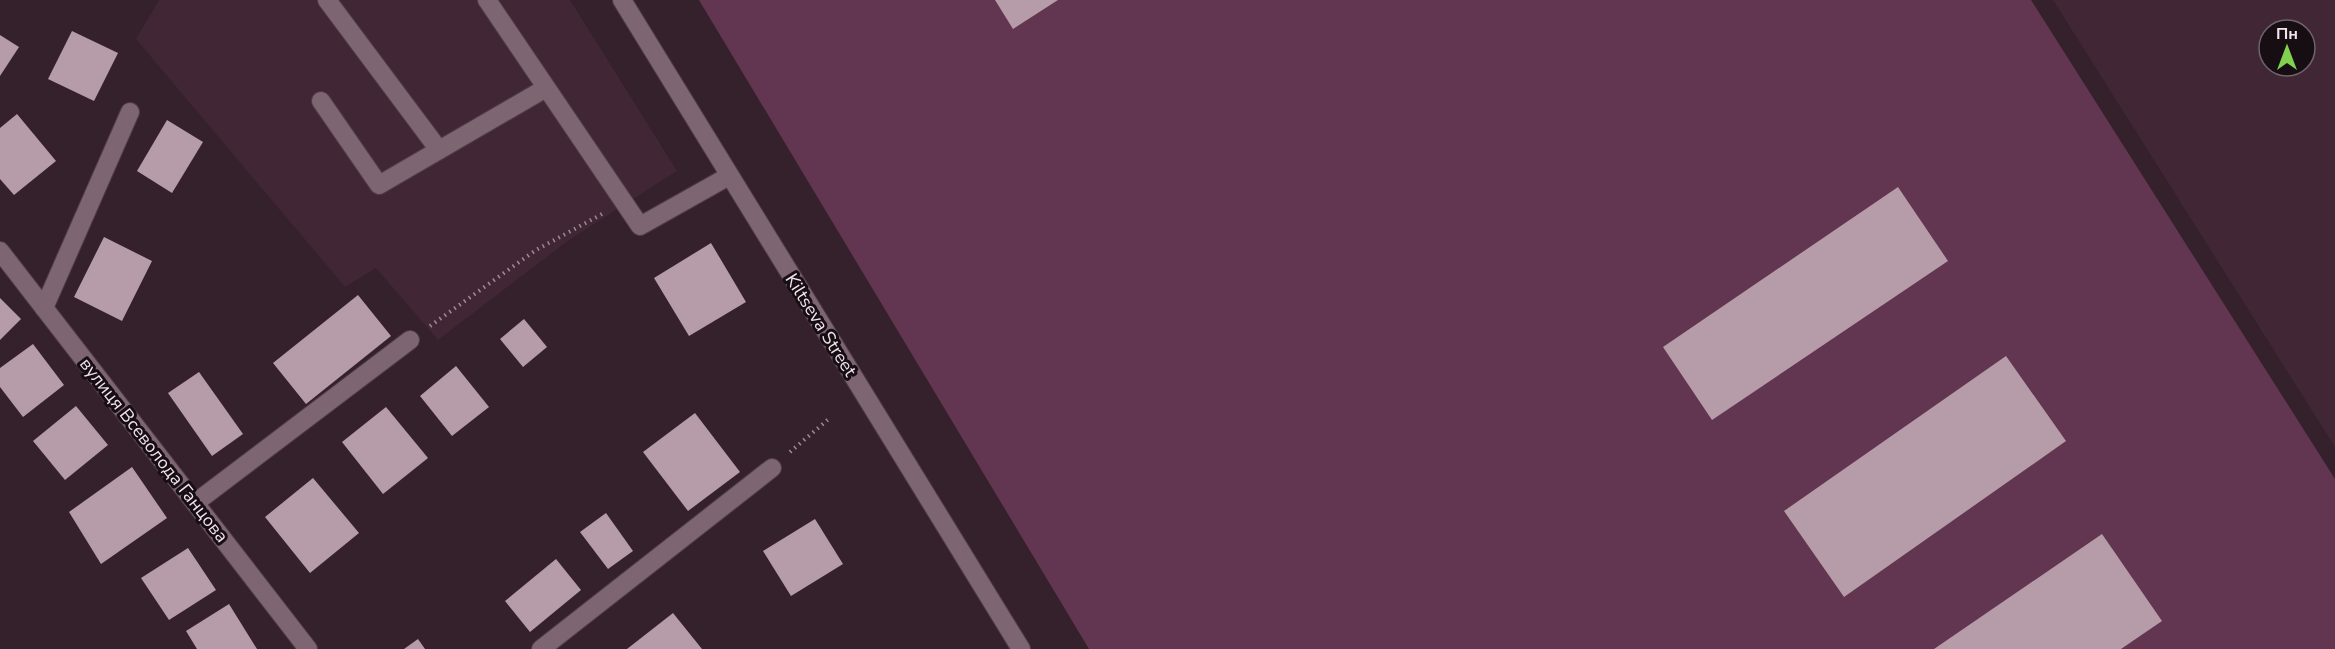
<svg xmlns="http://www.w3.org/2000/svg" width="2335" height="649" font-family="'Nunito Sans',sans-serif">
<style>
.built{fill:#412635;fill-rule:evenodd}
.green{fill:#623650}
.building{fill:#b69ca9}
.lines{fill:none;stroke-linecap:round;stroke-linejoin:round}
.lane-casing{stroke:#503e48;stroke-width:20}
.street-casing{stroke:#503e48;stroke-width:20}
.secondary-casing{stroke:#503e48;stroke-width:20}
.path{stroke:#9c8b94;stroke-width:4;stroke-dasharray:1.5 4.5;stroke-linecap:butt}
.lane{stroke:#7e6572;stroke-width:18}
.street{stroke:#7e6572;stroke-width:18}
.secondary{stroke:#7e6572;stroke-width:18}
.labels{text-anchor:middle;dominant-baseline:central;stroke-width:6;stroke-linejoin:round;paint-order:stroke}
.street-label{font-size:18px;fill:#f3e4ec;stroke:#170e13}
</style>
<rect width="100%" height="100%" fill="#35212c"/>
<g class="built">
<path d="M159 0H570L677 171 569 240 438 340 376 268 345 287 136 39Z"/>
<path d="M2053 0H2335V447ZM2269 30H2305V66H2269Z"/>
</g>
<path class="green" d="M699 0H2031L2335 479V649H1089Z"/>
<g class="building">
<path d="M995 0H1058L1013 29Z"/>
<path d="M72 31 118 53 94 101 48 79Z"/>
<path d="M0 35 19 47 0 76Z"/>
<path d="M17 114 56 161 14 195 0 179V128Z"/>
<path d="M167 120 203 142 172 193 137 171Z"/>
<path d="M1898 187 1948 261 1712 420 1663 347Z"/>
<path d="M104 237 152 261 122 321 74 297Z"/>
<path d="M711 243 746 302 689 336 654 278Z"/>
<path d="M358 295 391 336 306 404 273 363Z"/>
<path d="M0 298 21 319 0 340Z"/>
<path d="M524 319 547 347 523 367 500 339Z"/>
<path d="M33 344 64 385 23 417 0 387V368Z"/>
<path d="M2006 356 2066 441 1844 597 1784 511Z"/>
<path d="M456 366 489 407 452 436 420 396Z"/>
<path d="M199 372 243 434 212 456 168 393Z"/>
<path d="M76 406 108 445 65 480 33 441Z"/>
<path d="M386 407 428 458 383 494 342 442Z"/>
<path d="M695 413 740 472 688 511 643 452Z"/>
<path d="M132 467 167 518 101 564 69 512Z"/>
<path d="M313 478 359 533 310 573 265 517Z"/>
<path d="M606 513 633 551 608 569 580 532Z"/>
<path d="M815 519 843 564 791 596 763 551Z"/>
<path d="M2102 534 2162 621 2121 649H1934Z"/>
<path d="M188 548 216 590 169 620 141 578Z"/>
<path d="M556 559 581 590 530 632 505 601Z"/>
<path d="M229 604 257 649H197L186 631Z"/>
<path d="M673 613 702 649H627Z"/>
<path d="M418 639 425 649H404Z"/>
</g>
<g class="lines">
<g class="lane-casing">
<g id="lane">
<path d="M327 0 439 150"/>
<path d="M487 0 640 226 729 176"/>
<path d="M321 101 379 185 546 88"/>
<path d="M44 308 130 112"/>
<path d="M195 503 410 340"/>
<path d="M541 649 772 468"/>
</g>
</g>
<g class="street-casing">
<path id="street" d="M0 251 308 649"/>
</g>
<g class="secondary-casing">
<path id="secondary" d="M622 0 1021 649"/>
</g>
<g class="path">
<path d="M430 326 536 250 602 214"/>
<path d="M790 452 831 417"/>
</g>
<use href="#lane" class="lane"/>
<use href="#street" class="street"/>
<use href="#secondary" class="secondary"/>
</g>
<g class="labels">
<g class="street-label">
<text transform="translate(821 325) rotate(58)">Kiltseva Street</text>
<text transform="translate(154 450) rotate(52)">вулиця Всеволода Ганцова</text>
</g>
</g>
<g transform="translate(2287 48)"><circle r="28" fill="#170e13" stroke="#6f646a" stroke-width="1.5"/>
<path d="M0-4.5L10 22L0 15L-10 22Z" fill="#82d04f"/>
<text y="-9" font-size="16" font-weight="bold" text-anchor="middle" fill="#f3e4ec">Пн</text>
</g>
</svg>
